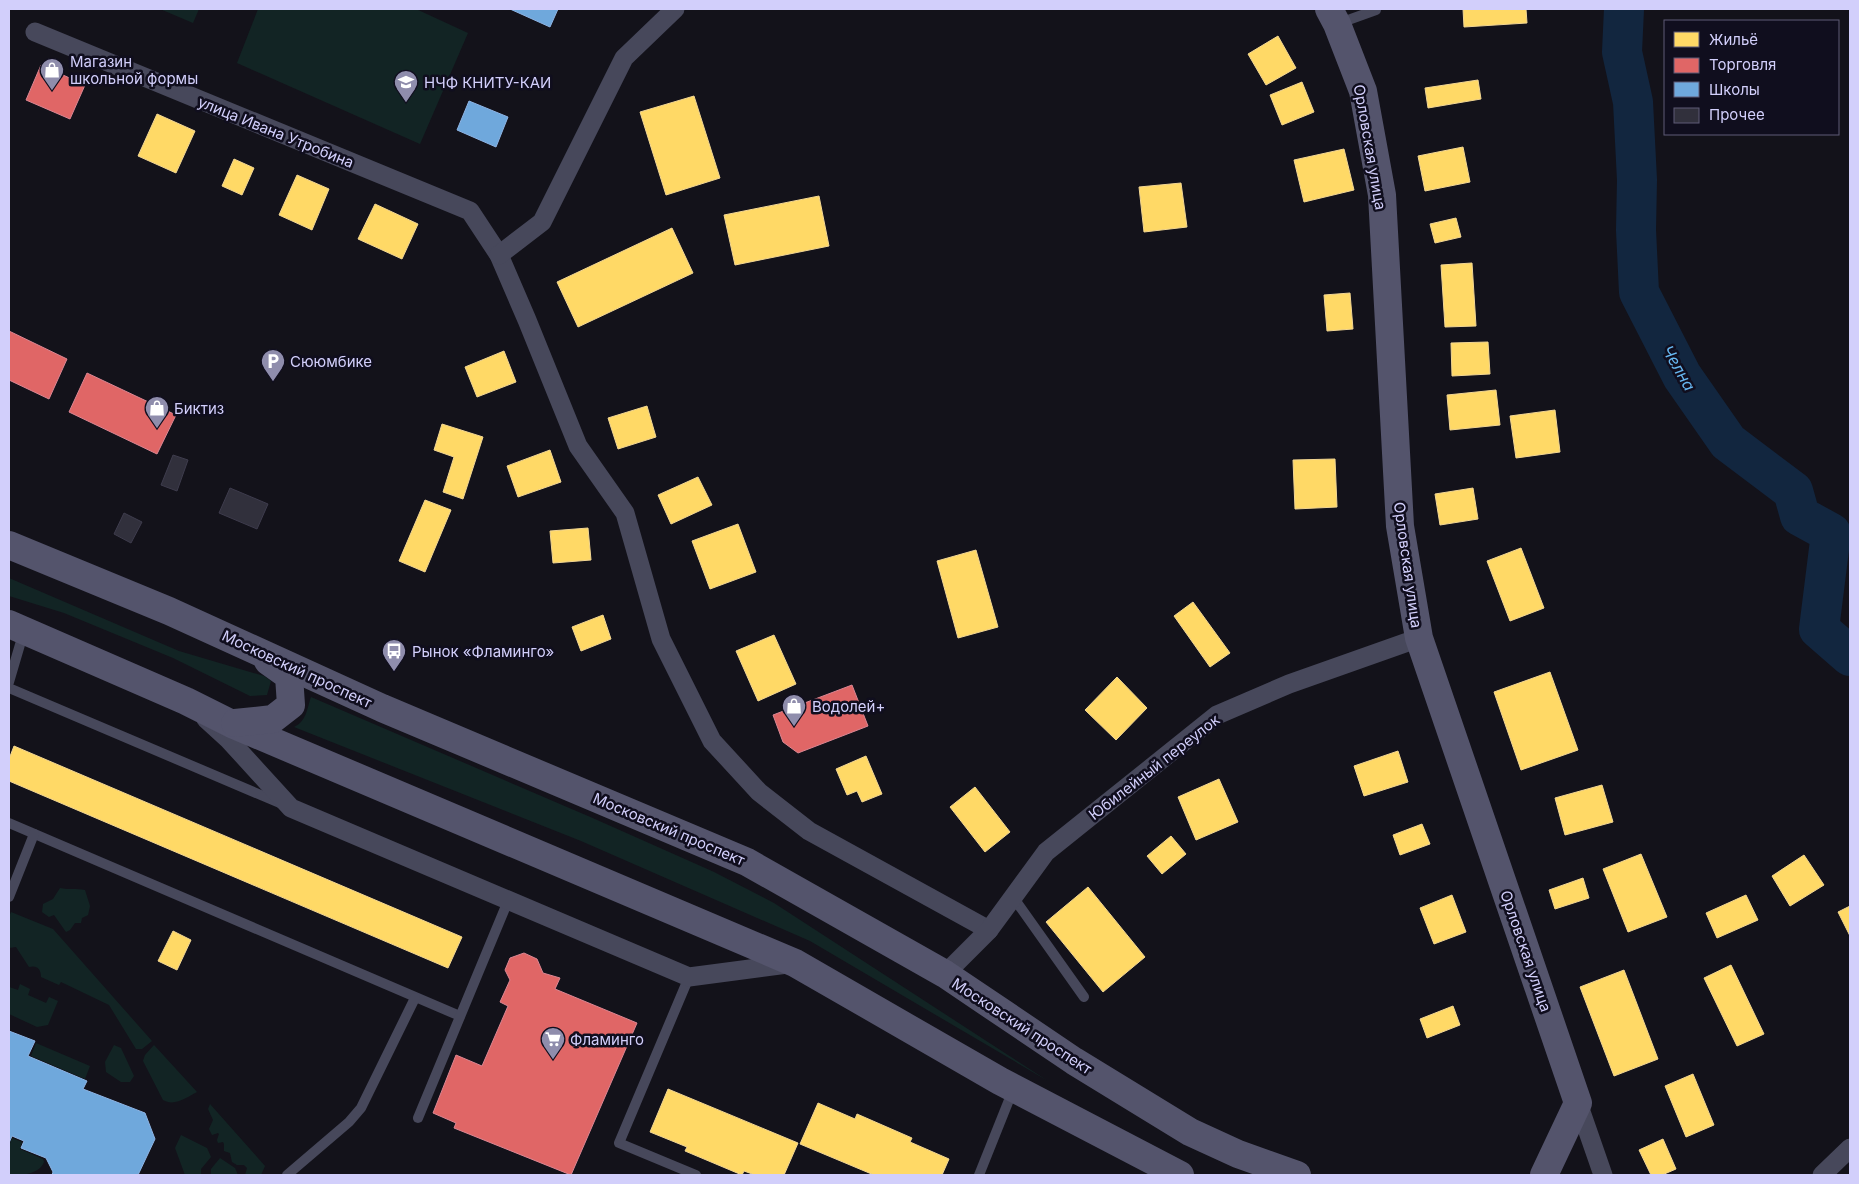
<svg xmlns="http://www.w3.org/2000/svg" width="1859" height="1184" font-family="Inter,sans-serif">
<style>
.green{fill:#122424}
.homes{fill:#ffd966;stroke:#f2d693}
.shops{fill:#e06666;stroke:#dc8693}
.schools{fill:#6fa8dc;stroke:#8db4e5}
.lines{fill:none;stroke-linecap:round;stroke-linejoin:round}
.river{stroke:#12263f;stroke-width:40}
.building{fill:#31303c;stroke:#3e3c4d}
.lane{stroke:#47485b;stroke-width:10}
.street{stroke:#47485b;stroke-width:19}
.secondary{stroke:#54546c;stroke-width:28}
.labels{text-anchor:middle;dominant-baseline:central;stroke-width:5;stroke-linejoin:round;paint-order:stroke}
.poi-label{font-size:15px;fill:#d2cffb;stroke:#100e1e;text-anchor:start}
.street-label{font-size:15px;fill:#d2cffb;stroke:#100e1e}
.water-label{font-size:16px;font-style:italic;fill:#67b7f1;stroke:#100e1e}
</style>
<rect width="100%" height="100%" fill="#13121a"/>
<g class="green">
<path d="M160 9H199L193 23Z"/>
<path d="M258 9H416L468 33 420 144 237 63Z"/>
<path d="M9 578 179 651 264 676 271 681 267 695 250 696 173 658 64 613 9 596Z"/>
<path d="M311 697 588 816 714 872 774 903 1048 1081 810 941 581 841 294 727C307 721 307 708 311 697Z"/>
<path d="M60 888C69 890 76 888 85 890L90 906 88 915 82 918 81 923H75L70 930 66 932 54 915 49 917 42 912 43 904 53 899Z"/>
<path d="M11 912 53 929 152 1041 142 1049H136L109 1005 61 982 59 985 41 977C41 969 37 965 29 967L16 947 9 948V917Z"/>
<path d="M20 984 30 989 28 995 46 1003 49 997 58 1001 48 1025 37 1027 9 1014V987L18 990Z"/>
<path d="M36 1043 90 1066 85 1079 31 1056Z"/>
<path d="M114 1045 121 1048 134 1076 130 1082H121L106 1072 105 1062Z"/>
<path d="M154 1045 197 1092C187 1097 175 1107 163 1100L143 1061 145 1055Z"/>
<path d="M210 1104 265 1166 261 1175H245L247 1168 244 1165H237L232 1162 230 1153 224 1151V1144L223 1142 218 1143 217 1140 219 1134 218 1133 212 1135 209 1129 213 1120 208 1109Z"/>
<path d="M181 1135 207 1148 211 1157 201 1169V1175H185L175 1148Z"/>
<path d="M12 1138 22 1142 20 1149 43 1159 44 1162C39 1175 21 1175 9 1175V1146Z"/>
<path d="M220 1158 235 1168 238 1175H211V1169Z"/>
</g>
<g class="homes">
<path d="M1463 9H1526L1527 23 1464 27Z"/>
<path d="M1278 36 1296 68 1266 85 1248 54Z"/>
<path d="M1478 80 1481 99 1428 108 1425 88Z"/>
<path d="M1302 82 1314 112 1282 125 1270 95Z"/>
<path d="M694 96 720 178 666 195 640 112Z"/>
<path d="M157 114 195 131 176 173 138 156Z"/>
<path d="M1463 147 1470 182 1425 191 1418 156Z"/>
<path d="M1344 149 1354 190 1304 202 1294 160Z"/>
<path d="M234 159 254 168 242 195 222 186Z"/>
<path d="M297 175 329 189 312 230 279 215Z"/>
<path d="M1181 183 1187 227 1144 232 1139 187Z"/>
<path d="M819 196 829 246 735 265 724 215Z"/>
<path d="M375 204 418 224 402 259 358 239Z"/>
<path d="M1456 218 1461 237 1435 243 1430 224Z"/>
<path d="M672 228 693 273 578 327 557 282Z"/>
<path d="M1472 263 1476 326 1445 327 1441 265Z"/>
<path d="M1350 293 1353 329 1327 331 1324 295Z"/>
<path d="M1488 342 1490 374 1452 376 1451 343Z"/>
<path d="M504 351 516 382 477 397 465 367Z"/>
<path d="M1496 390 1500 425 1450 430 1447 395Z"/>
<path d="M647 406 656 437 618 449 608 418Z"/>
<path d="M1555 410 1560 452 1516 458 1510 416Z"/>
<path d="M442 424 483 437 463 499 443 492 454 457 434 450Z"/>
<path d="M550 450 561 482 518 497 507 466Z"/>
<path d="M1335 459 1337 507 1295 509 1293 460Z"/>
<path d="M698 477 712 505 671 524 658 495Z"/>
<path d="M1473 488 1478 519 1440 525 1435 494Z"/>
<path d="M425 500 451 510 425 572 399 561Z"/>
<path d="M738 524 756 572 710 589 692 541Z"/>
<path d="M588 528 591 560 553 563 550 531Z"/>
<path d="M1521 548 1544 608 1510 621 1487 561Z"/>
<path d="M976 550 998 627 958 638 937 561Z"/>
<path d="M1193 602 1230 653 1210 667 1174 616Z"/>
<path d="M603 615 611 639 581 651 572 627Z"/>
<path d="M774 635 796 684 758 701 736 651Z"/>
<path d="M1550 672 1578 750 1521 770 1494 692Z"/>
<path d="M1117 677 1147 708 1116 740 1085 710Z"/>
<path d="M14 746 462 937 448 968 9 781V759Z"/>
<path d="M1398 751 1408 782 1364 796 1354 766Z"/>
<path d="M866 756 882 794 862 802 857 791 847 795 836 769Z"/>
<path d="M1219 779 1238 822 1196 840 1178 797Z"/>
<path d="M1602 785 1613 822 1565 835 1555 798Z"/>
<path d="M975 787 1010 832 985 852 950 807Z"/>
<path d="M1422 824 1430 844 1400 855 1393 835Z"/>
<path d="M1171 836 1186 854 1162 874 1147 856Z"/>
<path d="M1641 854 1667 917 1628 932 1603 869Z"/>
<path d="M1804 855 1824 885 1790 906 1772 876Z"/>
<path d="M1583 878 1589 898 1555 909 1549 890Z"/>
<path d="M1088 887 1145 957 1103 992 1046 922Z"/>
<path d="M1452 895 1466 932 1434 944 1420 908Z"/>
<path d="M1746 895 1758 920 1717 938 1706 913Z"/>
<path d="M1850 906V936L1838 912Z"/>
<path d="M173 931 191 940 177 970 158 961Z"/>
<path d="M1731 965 1764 1034 1737 1046 1704 978Z"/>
<path d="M1624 970 1658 1059 1614 1076 1580 987Z"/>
<path d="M1453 1006 1460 1025 1427 1038 1420 1019Z"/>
<path d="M1693 1074 1714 1125 1686 1137 1665 1086Z"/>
<path d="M668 1089 798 1143 784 1175H755L744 1171 742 1175 685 1151 687 1147 650 1132Z"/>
<path d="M818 1103 855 1119 857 1114 912 1138 910 1142 949 1159 942 1175H874L800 1144Z"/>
<path d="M1663 1139 1676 1169 1662 1175H1651L1639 1150Z"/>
</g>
<g class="shops">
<path d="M41 65 85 85 70 119 26 100Z"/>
<path d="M9 331 67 359 49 399 9 380Z"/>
<path d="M87 373 176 415 157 454 69 412Z"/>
<path d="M852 685 868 726 798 753 783 742 773 715Z"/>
<path d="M524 953 537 959 543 973 560 978 555 989 637 1023 571 1175 454 1128 456 1123 433 1113 456 1055 482 1066 508 1006 500 1002 510 980 505 970 510 958Z"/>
</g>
<g class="schools">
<path d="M510 9H558L550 27Z"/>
<path d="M469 101 508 117 496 147 457 130Z"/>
<path d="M9 1031 35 1041 28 1056 87 1081 83 1089 145 1113 155 1139 138 1175H52L53 1172 46 1158 21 1148 24 1141 12 1136 9 1143Z"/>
</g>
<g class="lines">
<path class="river" d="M1624 9 1622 52 1633 102 1637 180 1636 230 1639 292 1682 376 1728 442 1793 491 1800 516 1831 533 1819 629 1850 656"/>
</g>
<g class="building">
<path d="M173 455 188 460 177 491 161 485Z"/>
<path d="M230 488 268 504 257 529 219 513Z"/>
<path d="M124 513 142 522 131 543 114 534Z"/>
</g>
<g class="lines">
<g class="lane">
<path d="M1337 24 1376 10"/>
<path d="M9 682 24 631"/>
<path d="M9 688 282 804"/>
<path d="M9 823 460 1016"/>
<path d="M9 897 34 834"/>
<path d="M1013 897 1084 997"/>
<path d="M689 977 619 1143 696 1175"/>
<path d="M418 1118 508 901"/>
<path d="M287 1175 349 1122 361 1108 415 998"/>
<path d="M979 1175 1013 1090"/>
</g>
<g class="street">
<path d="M35 32 470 211 499 255 527 320 578 446 625 513 661 639 712 741 759 792 809 831 989 930"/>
<path d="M499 255 542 222 624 58 675 9"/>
<path d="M206 719 229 740 291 808 689 977 795 963"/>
<path d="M945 974 989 930 1046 852 1217 715 1289 684 1419 638"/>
<path d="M1578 1103 1603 1175"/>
<path d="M1822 1175 1850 1148"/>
</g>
<g class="secondary">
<path d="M1329 9 1337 24 1363 91 1382 195 1400 526 1419 638 1578 1103 1544 1175"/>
<path d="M9 545 169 611 382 708 747 862 945 974 1074 1061 1190 1132 1238 1154 1297 1175"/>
<path d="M9 624 186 701 232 724 795 963 1000 1081 1180 1175"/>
<path d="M235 723 273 719 291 705 289 676 268 661"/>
</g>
</g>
<defs>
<g id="shop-pin" transform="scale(1.25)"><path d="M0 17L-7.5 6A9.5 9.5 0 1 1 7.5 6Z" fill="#8f8dac" stroke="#100e1e"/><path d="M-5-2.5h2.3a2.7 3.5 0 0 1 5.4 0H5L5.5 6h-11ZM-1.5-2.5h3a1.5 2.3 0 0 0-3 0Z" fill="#fff"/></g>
<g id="university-pin" transform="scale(1.25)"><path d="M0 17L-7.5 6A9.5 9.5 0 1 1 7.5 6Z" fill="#8f8dac" stroke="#100e1e"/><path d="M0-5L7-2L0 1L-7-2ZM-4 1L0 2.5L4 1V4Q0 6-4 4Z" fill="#fff"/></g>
<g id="parking-pin" transform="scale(1.25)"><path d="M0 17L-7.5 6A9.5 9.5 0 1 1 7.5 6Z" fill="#8f8dac" stroke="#100e1e"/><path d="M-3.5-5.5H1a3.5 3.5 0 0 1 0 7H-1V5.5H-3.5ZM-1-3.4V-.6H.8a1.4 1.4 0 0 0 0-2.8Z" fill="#fff"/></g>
<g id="bus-pin" transform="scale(1.25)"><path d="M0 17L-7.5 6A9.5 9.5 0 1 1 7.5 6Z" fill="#8f8dac" stroke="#100e1e"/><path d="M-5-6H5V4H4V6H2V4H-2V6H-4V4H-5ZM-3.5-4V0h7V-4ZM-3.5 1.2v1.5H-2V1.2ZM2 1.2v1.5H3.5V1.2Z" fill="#fff"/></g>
<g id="supermarket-pin" transform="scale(1.25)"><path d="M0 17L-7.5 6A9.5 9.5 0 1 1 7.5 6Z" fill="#8f8dac" stroke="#100e1e"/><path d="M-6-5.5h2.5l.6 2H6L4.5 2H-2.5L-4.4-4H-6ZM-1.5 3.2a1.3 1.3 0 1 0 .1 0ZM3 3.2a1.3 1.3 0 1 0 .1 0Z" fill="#fff"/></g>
</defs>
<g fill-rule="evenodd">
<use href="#shop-pin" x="52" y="70"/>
<use href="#university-pin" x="406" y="82"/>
<use href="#parking-pin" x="273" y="361"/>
<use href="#shop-pin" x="157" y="408"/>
<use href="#bus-pin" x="394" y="651"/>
<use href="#shop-pin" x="794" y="706"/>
<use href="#supermarket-pin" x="553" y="1039"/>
</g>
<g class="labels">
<g class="poi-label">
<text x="70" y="61">Магазин<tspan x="70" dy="17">школьной формы</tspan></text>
<text x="424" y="82">НЧФ КНИТУ-КАИ</text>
<text x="290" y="361">Сююмбике</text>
<text x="174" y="408">Биктиз</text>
<text x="412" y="651">Рынок «Фламинго»</text>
<text x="812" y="706">Водолей+</text>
<text x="570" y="1039">Фламинго</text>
</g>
<g class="street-label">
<text transform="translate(276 132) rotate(22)">улица Ивана Утробина</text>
<text transform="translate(1370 147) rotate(80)">Орловская улица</text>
<text transform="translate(1408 565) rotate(82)">Орловская улица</text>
<text transform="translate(297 669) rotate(25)">Московский проспект</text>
<text transform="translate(1154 767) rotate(-38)">Юбилейный переулок</text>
<text transform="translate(669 829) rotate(23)">Московский проспект</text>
<text transform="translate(1526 951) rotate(71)">Орловская улица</text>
<text transform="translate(1022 1026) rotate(33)">Московский проспект</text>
</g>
<g class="water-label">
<text transform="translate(1679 368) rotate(60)">Челна</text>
</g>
</g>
<rect width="1859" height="1184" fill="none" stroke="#d2cffb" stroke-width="20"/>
<rect x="1664" y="20" width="175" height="115" fill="#100e1e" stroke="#5e5b76"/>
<rect x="1674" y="32" width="25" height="15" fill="#ffd966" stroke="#5e5b76"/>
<text x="1709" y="45" font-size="15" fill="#d2cffb">Жильё</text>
<rect x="1674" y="58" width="25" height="15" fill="#e06666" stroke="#5e5b76"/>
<text x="1709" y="70" font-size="15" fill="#d2cffb">Торговля</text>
<rect x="1674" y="82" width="25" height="15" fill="#6fa8dc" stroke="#5e5b76"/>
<text x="1709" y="95" font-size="15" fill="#d2cffb">Школы</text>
<rect x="1674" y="108" width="25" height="15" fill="#31303c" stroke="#5e5b76"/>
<text x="1709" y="120" font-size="15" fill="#d2cffb">Прочее</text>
</svg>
